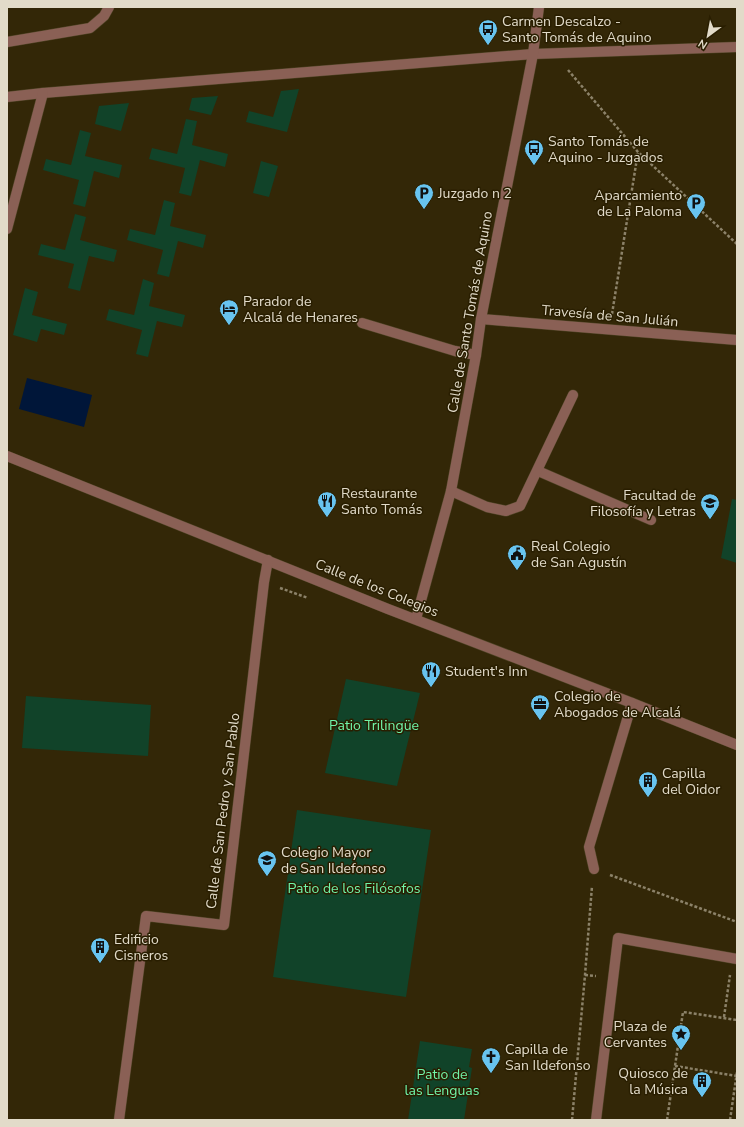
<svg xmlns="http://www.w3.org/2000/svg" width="744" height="1127" font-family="'Nunito Sans',sans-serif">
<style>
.green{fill:#114329}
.water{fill:#001639}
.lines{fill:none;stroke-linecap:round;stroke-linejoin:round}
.minor-casing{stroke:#4f4426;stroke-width:11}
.path{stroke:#8c8269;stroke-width:2.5;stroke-dasharray:3 2;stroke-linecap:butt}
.minor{stroke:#8a6055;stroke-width:10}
.labels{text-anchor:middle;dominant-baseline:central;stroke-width:3;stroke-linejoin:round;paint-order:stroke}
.poi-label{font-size:14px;fill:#e2dbc9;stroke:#291e00;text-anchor:start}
.street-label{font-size:14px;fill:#e2dbc9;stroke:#291e00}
.park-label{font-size:14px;fill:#70f4a9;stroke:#291e00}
</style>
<rect width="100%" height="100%" fill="#332707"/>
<g class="green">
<path d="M299 89 287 132 246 122 249 111 273 117 281 91Z"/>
<path d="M218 96 211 115 189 110 192 98Z"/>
<path d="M129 103 121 131 95 124 99 106Z"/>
<path d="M186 119 197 121 192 145 228 154 225 167 200 160 191 196 179 193 185 168 149 159 152 148 177 154Z"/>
<path d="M80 130 91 133 85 156 122 165 119 178 94 171 85 207 73 204 79 180 43 170 46 159 71 165Z"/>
<path d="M261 161 278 166 269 197 253 193Z"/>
<path d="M164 200 175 203 170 226 206 235 203 248 178 241 169 277 157 274 163 250 127 240 130 229 155 235Z"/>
<path d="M75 214 86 217 80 240 117 250 114 262 89 256 80 291 68 288 74 264 38 255 41 244 65 250Z"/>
<path d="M143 279 154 283 149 306 185 315 182 327 157 321 148 357 136 354 142 330 106 320 109 309 134 315Z"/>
<path d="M25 288 38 292 32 315 67 324 64 335 41 329 37 342 13 335Z"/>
<path d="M732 499 737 500V563L721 558Z"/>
<path d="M346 679 420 693 397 786 325 773Z"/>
<path d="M26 696 151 705 148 756 22 748Z"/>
<path d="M297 810 431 830 406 997 273 977Z"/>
<path d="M420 1041 472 1049 469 1067 472 1068 464 1120H408Z"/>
</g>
<path class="water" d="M27 378 92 395 84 427 19 409Z"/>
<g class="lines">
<g class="minor-casing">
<g id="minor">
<path d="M7 42 90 28 104 16 109 7"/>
<path d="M7 97 43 93 533 54 737 47"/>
<path d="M7 229 43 93"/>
<path d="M481 319 737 340"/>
<path d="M362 323 455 351 476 355"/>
<path d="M7 456 388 609 632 703 737 745"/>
<path d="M538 471 651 520"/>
<path d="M451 491 487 507 506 511 520 506 573 395"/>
<path d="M416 619 451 491 476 355 481 319 533 54 539 7"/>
<path d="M594 869 589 847 632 703"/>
<path d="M119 1120 146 916 224 925 264 582 268 560"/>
<path d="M596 1120 618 938 737 959"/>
</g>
</g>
<g class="path">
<path d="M568 70 638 152 737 244"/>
<path d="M612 314 638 152"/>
<path d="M280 588 308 598"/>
<path d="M610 875 737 922"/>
<path d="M585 975 596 976"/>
<path d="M724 1017 730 975"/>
<path d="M675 1066 737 1076"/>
<path d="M572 1120 585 975 592 886"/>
<path d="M667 1120 683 1012 737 1020"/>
<path d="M730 1120 737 1072"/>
</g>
<use href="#minor" class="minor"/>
</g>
<defs>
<g id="bus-pin" transform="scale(1)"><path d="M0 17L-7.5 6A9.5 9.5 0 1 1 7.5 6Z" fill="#68c4f0" stroke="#291e00"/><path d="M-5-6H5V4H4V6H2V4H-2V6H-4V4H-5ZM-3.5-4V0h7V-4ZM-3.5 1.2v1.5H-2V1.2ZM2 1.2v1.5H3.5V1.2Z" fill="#111"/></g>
<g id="parking-pin" transform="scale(1)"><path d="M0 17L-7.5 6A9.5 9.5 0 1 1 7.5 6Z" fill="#68c4f0" stroke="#291e00"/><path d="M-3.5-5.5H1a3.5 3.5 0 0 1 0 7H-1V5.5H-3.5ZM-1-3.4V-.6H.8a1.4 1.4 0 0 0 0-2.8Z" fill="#111"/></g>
<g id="hotel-pin" transform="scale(1)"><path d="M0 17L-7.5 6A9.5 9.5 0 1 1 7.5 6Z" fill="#68c4f0" stroke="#291e00"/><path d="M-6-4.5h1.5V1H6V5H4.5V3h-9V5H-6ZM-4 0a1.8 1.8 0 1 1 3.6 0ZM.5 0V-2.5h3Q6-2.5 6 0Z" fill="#111"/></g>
<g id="restaurant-pin" transform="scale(1)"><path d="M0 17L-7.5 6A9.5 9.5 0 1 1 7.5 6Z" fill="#68c4f0" stroke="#291e00"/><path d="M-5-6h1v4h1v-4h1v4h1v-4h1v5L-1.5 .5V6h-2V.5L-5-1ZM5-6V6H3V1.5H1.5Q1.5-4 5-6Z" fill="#111"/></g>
<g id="university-pin" transform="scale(1)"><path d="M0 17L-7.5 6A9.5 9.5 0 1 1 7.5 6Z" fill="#68c4f0" stroke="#291e00"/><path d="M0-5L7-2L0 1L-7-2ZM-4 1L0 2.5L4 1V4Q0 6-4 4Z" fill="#111"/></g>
<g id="civic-pin" transform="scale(1)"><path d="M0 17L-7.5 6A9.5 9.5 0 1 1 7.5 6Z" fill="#68c4f0" stroke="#291e00"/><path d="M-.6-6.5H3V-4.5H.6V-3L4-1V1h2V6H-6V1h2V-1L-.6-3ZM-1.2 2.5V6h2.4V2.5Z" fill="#111"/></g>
<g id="office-pin" transform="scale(1)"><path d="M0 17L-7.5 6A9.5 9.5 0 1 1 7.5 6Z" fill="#68c4f0" stroke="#291e00"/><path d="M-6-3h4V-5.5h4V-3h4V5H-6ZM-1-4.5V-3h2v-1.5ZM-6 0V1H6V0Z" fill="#111"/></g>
<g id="building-pin" transform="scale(1)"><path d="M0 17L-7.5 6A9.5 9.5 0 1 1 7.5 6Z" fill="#68c4f0" stroke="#291e00"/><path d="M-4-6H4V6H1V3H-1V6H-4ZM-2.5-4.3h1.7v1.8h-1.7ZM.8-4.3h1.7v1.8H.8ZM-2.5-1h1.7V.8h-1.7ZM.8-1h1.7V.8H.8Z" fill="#111"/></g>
<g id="sight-pin" transform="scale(1)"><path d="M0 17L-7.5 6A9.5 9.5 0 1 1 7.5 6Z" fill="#68c4f0" stroke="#291e00"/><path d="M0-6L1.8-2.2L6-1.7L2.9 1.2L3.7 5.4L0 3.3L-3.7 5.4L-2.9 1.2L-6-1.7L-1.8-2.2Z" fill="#111"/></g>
<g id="church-pin" transform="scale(1)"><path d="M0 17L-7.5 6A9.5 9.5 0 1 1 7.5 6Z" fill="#68c4f0" stroke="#291e00"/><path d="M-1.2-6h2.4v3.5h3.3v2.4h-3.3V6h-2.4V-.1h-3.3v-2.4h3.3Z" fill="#111"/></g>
</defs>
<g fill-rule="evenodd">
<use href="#bus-pin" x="488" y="29"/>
<use href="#bus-pin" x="534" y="149"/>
<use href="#parking-pin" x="424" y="193"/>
<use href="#parking-pin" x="696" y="203"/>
<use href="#hotel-pin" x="229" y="309"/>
<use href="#restaurant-pin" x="327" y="501"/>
<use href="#university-pin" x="710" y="503"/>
<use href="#civic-pin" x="517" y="554"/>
<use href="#restaurant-pin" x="431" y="671"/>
<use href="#office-pin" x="540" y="704"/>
<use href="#building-pin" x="648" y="781"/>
<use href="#university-pin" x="267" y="860"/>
<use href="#building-pin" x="100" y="947"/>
<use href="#sight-pin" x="681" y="1034"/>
<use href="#church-pin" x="491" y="1057"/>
<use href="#building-pin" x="702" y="1081"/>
</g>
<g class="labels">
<g class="poi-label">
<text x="502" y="21">Carmen Descalzo -<tspan x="502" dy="16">Santo Tomás de Aquino</tspan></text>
<text x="548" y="141">Santo Tomás de<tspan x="548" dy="16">Aquino - Juzgados</tspan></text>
<text x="438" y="193">Juzgado n 2</text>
<text x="682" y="195" text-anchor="end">Aparcamiento<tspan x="682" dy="16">de La Paloma</tspan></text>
<text x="243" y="301">Parador de<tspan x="243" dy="16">Alcalá de Henares</tspan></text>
<text x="341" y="493">Restaurante<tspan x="341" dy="16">Santo Tomás</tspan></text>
<text x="696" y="495" text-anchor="end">Facultad de<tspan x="696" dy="16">Filosofía y Letras</tspan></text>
<text x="531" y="546">Real Colegio<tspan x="531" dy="16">de San Agustín</tspan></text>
<text x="445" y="671">Student's Inn</text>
<text x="554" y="696">Colegio de<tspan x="554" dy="16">Abogados de Alcalá</tspan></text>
<text x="662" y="773">Capilla<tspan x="662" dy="16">del Oidor</tspan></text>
<text x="281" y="852">Colegio Mayor<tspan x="281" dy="16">de San Ildefonso</tspan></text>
<text x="114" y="939">Edificio<tspan x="114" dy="16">Cisneros</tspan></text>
<text x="667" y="1026" text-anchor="end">Plaza de<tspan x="667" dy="16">Cervantes</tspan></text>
<text x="505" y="1049">Capilla de<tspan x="505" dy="16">San Ildefonso</tspan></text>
<text x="688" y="1073" text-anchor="end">Quiosco de<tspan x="688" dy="16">la Música</tspan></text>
</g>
<g class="street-label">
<text transform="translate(470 312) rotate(-80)">Calle de Santo Tomás de Aquino</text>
<text transform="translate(610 316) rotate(5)">Travesía de San Julián</text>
<text transform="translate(377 588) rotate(22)">Calle de los Colegios</text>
<text transform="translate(223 811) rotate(-83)">Calle de San Pedro y San Pablo</text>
</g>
<g class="park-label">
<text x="374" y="725">Patio Trilingüe</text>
<text x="354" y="888">Patio de los Filósofos</text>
<text x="442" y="1074">Patio de<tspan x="442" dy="16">las Lenguas</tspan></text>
</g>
</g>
<rect width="744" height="1127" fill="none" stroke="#e2dbc9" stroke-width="16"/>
<g transform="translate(708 36) rotate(212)" stroke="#291e00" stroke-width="3" paint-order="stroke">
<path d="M0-3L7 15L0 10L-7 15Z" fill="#e2dbc9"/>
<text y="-6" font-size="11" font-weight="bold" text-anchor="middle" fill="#e2dbc9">N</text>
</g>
</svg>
